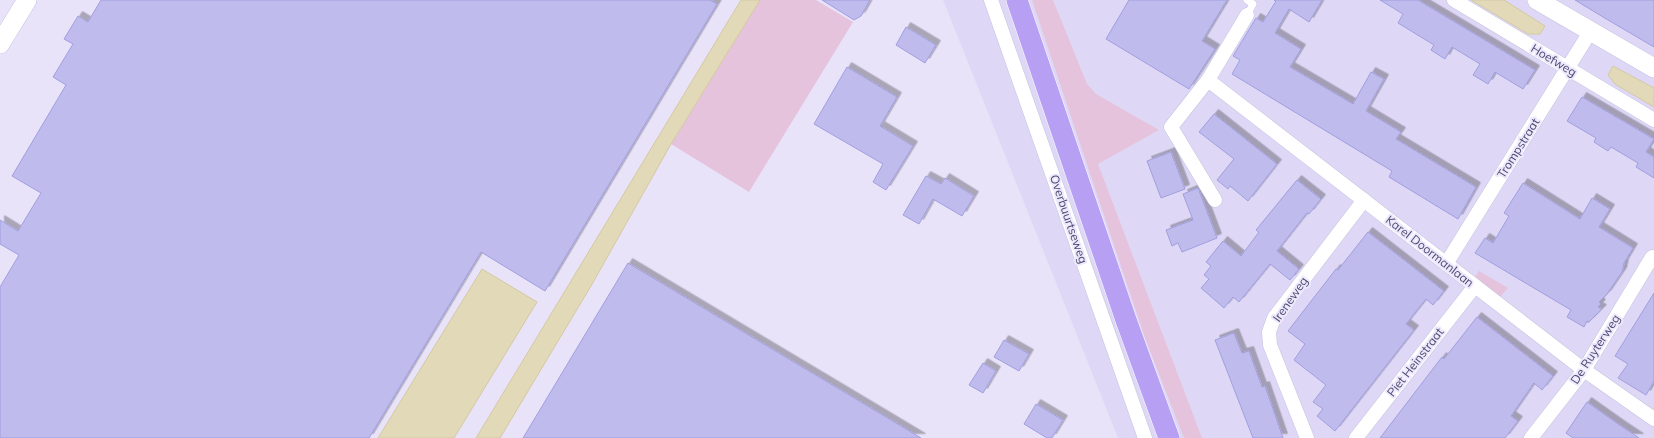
<svg xmlns="http://www.w3.org/2000/svg" width="1654" height="438" font-family="Mulish,sans-serif">
<style>
.residential{fill:#ded8f6}
.green{fill:#e6c3dd}
.water{fill:#e2d9b9;stroke:#d3c9a0}
.building{fill:#bfbced;stroke:#a09edf;filter:url(#shadow)}
.lines{fill:none;stroke-linecap:round;stroke-linejoin:round}
.lane-casing{stroke:#c5c2e0;stroke-width:8}
.street-casing{stroke:#c5c2e0;stroke-width:15}
.secondary-casing{stroke:#c4c0e4;stroke-width:20}
.primary-casing{stroke:#fff;stroke-width:22}
.lane{stroke:#fff;stroke-width:7}
.street{stroke:#fff;stroke-width:14}
.secondary{stroke:#fff;stroke-width:19}
.primary{stroke:#b7a0f4;stroke-width:21}
.labels{text-anchor:middle;dominant-baseline:central;stroke-width:4;stroke-linejoin:round;paint-order:stroke}
.street-label{font-size:12px;fill:#4b4b70;stroke:#eee8fd}
</style>
<defs>
<filter id="shadow"><feDropShadow dx="4.5" dy="-4.5" stdDeviation="0" flood-color="#0004"/></filter>
</defs>
<rect width="100%" height="100%" fill="#e9e3fa"/>
<path class="residential" d="M943 0H1654V438H1118Z"/>
<g class="green">
<path d="M760 0H816L853 22 749 192 671 144Z"/>
<path d="M1032 0H1053L1087 84 1096 94 1159 130 1098 164 1202 438H1184L1145 338Z"/>
<path d="M1479 271 1508 288 1500 297 1475 277Z"/>
</g>
<g class="water">
<path d="M741 0H760L671 144 591 286 500 438H476Z"/>
<path d="M1471 0H1504L1545 26 1540 34H1528Z"/>
<path d="M1613 66 1654 88V107L1615 84 1608 75Z"/>
<path d="M482 269 537 302 454 438H378Z"/>
</g>
<g class="building">
<path d="M101 0H710L717 4 545 291 481 252 369 438H0V287L19 255 0 244V220L18 231 41 193 12 176 66 85 53 77 73 44 64 39 78 16 88 22Z"/>
<path d="M822 0H870L861 16 854 20Z"/>
<path d="M1129 0H1227L1202 41 1215 49 1189 89 1106 39Z"/>
<path d="M1274 0H1322L1309 22 1289 9 1275 33 1301 49 1290 67 1353 104 1371 72 1384 79 1366 111 1401 132 1396 139 1476 187 1458 219 1389 177 1392 171 1232 74 1240 60 1233 56 1256 18 1263 22 1276 1Z"/>
<path d="M1380 0H1418L1535 70 1523 89 1495 72 1488 84 1473 75 1480 64 1452 47 1445 59 1431 50 1434 45 1398 23 1403 14Z"/>
<path d="M1575 0H1654V47L1603 17Z"/>
<path d="M906 27 936 45 925 63 896 45Z"/>
<path d="M847 67 897 97 880 126 913 146 886 190 873 182 883 164 814 124Z"/>
<path d="M1582 97 1654 139 1646 152 1654 157V178L1636 167 1638 163 1611 147 1608 151 1594 142 1596 138 1567 121Z"/>
<path d="M1214 114 1277 164 1248 201 1230 186 1228 189 1217 180 1234 159 1199 132Z"/>
<path d="M1171 152 1185 189 1161 198 1147 161Z"/>
<path d="M926 176 941 184 945 178 974 196 962 216 933 199 919 224 903 215Z"/>
<path d="M1297 180 1321 199 1309 214 1307 213 1277 251 1299 269 1290 280 1270 264 1239 302 1233 297 1224 308 1201 288 1209 279 1204 275 1211 266 1206 262 1223 241 1241 256 1259 232 1256 230Z"/>
<path d="M1523 183 1580 219 1592 198 1610 209 1599 227 1633 248 1624 263 1622 272 1607 294 1599 302 1601 304 1598 307 1602 309 1589 322 1587 321 1584 327 1567 317 1571 310 1475 253 1485 238 1493 243 1509 216 1504 213Z"/>
<path d="M1198 188 1217 238 1182 252 1178 243 1172 246 1166 230 1193 220 1183 194Z"/>
<path d="M1368 232 1444 291 1433 305 1426 299 1406 324 1414 330 1335 431 1317 416 1323 409 1313 402 1326 385 1294 360 1305 344 1288 331 1336 269 1338 270Z"/>
<path d="M628 263 886 417 921 438H523Z"/>
<path d="M1654 293V381L1646 395 1618 378 1628 364 1615 356Z"/>
<path d="M1477 317 1553 376 1542 390 1534 383 1511 416 1518 421 1505 438H1380L1442 357 1444 359Z"/>
<path d="M1234 333 1242 353 1249 351 1262 387 1265 386 1283 438H1253L1215 340Z"/>
<path d="M1004 340 1029 354 1019 371 994 357Z"/>
<path d="M983 363 996 371 983 393 969 385Z"/>
<path d="M1587 402 1621 426 1639 438H1573L1566 433Z"/>
<path d="M1036 404 1063 420 1052 438H1047L1024 424Z"/>
</g>
<g class="lines">
<g class="lane-casing">
<path id="lane" d="M1247 15 1253 4 1247 0"/>
</g>
<g class="street-casing">
<g id="street">
<path d="M991 0 1145 438"/>
<path d="M1454 0 1654 120"/>
<path d="M1208 80 1584 370 1654 419"/>
<path d="M1215 200 1171 127 1208 80 1247 15"/>
<path d="M1446 264 1590 32"/>
<path d="M1307 438 1270 345 1269 332 1274 318 1364 200"/>
<path d="M1356 438 1475 286"/>
<path d="M1531 438 1584 370 1652 257"/>
</g>
</g>
<g class="secondary-casing">
<g id="secondary">
<path d="M1537 0 1654 68"/>
<path d="M0 44 27 0"/>
</g>
</g>
<g class="primary-casing">
<path id="primary" d="M1017 0 1126 320 1169 438"/>
</g>
<use href="#lane" class="lane"/>
<use href="#street" class="street"/>
<use href="#secondary" class="secondary"/>
<use href="#primary" class="primary"/>
</g>
<g class="labels">
<g class="street-label">
<text transform="translate(1554 60) rotate(31)">Hoefweg</text>
<text transform="translate(1518 148) rotate(-58)">Trompstraat</text>
<text transform="translate(1069 219) rotate(71)">Overbuurtseweg</text>
<text transform="translate(1430 251) rotate(38)">Karel Doormanlaan</text>
<text transform="translate(1290 299) rotate(-55)">Ireneweg</text>
<text transform="translate(1595 349) rotate(-57)">De Ruyterweg</text>
<text transform="translate(1415 362) rotate(-52)">Piet Heinstraat</text>
</g>
</g>
</svg>
